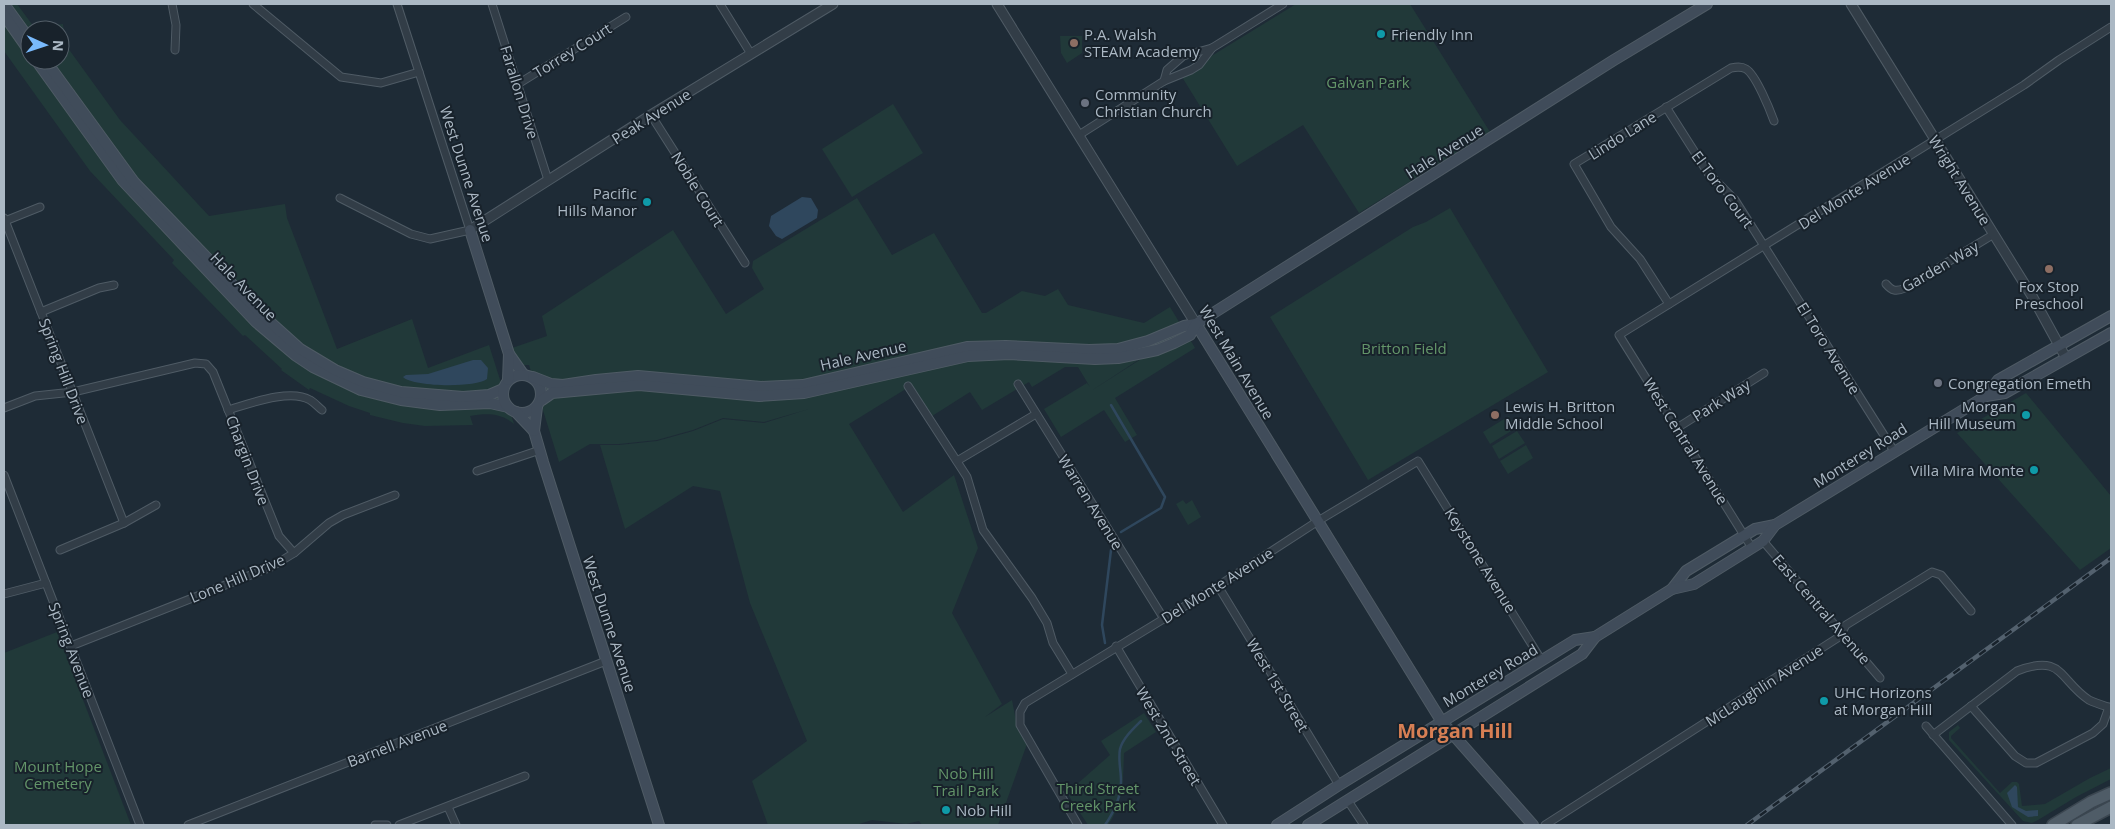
<svg xmlns="http://www.w3.org/2000/svg" width="2115" height="829" font-family="'Open Sans',sans-serif">
<style>
.green{fill:#213939;fill-rule:evenodd}
.water{fill:#2f475d}
.lines{fill:none;stroke-linecap:round;stroke-linejoin:round}
.stream{stroke:#2f475d;stroke-width:2.5}
.minor-casing{stroke:#4f5b65;stroke-width:9}
.tertiary-casing{stroke:#4f5b65;stroke-width:11}
.secondary-casing{stroke:#4f5b65;stroke-width:12}
.primary-casing{stroke:#3b4650;stroke-width:14}
.minor{stroke:#323d47;stroke-width:7}
.tertiary{stroke:#323d47;stroke-width:9}
.secondary{stroke:#404c5a;stroke-width:10}
.primary{stroke:#4f5c67;stroke-width:11}
.rail-casing{stroke:#53616e;stroke-width:4.5}
.rail{stroke:#18222b;stroke-width:2.5;stroke-dasharray:8;stroke-linecap:butt}
.culture-dot{fill:#0f9aa8;stroke:#18222b;stroke-width:2}
.education-dot{fill:#8d6e63;stroke:#18222b;stroke-width:2}
.worship-dot{fill:#6b7280;stroke:#18222b;stroke-width:2}
.labels{text-anchor:middle;dominant-baseline:central;stroke-width:4;stroke-linejoin:round;paint-order:stroke}
.poi-label{font-size:15px;fill:#abb8c4;stroke:#18222b;text-anchor:start}
.street-label{font-size:15px;fill:#abb8c4;stroke:#18222b}
.park-label{font-size:15px;fill:#639569;stroke:#18222b}
.district-label{font-size:20px;font-weight:bold;fill:#d77f54;stroke:#18222b}
</style>
<rect width="100%" height="100%" fill="#1e2b36"/>
<g class="green">
<path d="M4 4H17L34 27 63 24 65 44 120 120 209 216 285 204 287 218 337 349 412 319 428 368 489 345 514 424C501 413 487 413 470 416L473 425 425 426 403 423 370 415V413L349 406 310 388 309 390 281 370 282 369 245 335 243 336 172 263 174 260 90 171 4 51ZM30 30H60V60H30Z"/>
<path d="M1296 4H1410L1490 132 1359 213 1303 125 1237 166 1182 77 1213 55Z"/>
<path d="M1060 36H1082V53L1067 63 1061 53Z"/>
<path d="M893 104 923 153 852 197 822 149Z"/>
<path d="M857 198 892 255 934 233 982 313H986L1022 291 1045 296 1058 289 1068 305 1144 323 1170 307 1184 330 1091 391 1185 331 1195 348 1115 398 1137 435 1125 442 1104 410 1061 437 1044 409 1087 383 1090 387 1078 367H1065L1032 387 1029 382 982 410 970 392 929 418 909 387 849 424 903 512 954 475 978 548 952 613 1002 704 985 717 1012 700 1016 721 1027 744 998 825H922L919 821 906 824 872 820 856 825H768L752 781 807 741 750 603 720 491 693 486 625 529 600 445H619L657 441 693 431 723 419 764 423 809 409 764 422 723 418 693 430 657 440 619 444H590L559 462 529 365H517L512 348 547 336 542 316 673 230 726 314 764 289 752 268 753 261Z"/>
<path d="M1450 208 1548 372 1368 480 1270 317 1413 227 1426 222Z"/>
<path d="M2026 393 2111 496V548L2080 570 1957 433Z"/>
<path d="M1509 416 1516 428 1490 444 1483 432Z"/>
<path d="M1517 431 1525 443 1499 459 1492 446Z"/>
<path d="M1526 445 1533 458 1508 474 1500 461Z"/>
<path d="M1183 500 1186 504 1192 500 1201 517 1188 525 1176 504Z"/>
<path d="M57 632 131 825H4V653Z"/>
<path d="M1144 713 1156 732 1124 753C1123 780 1124 802 1108 825H1088L1067 793 1110 755 1101 741Z"/>
<path d="M1958 725 1960 728 1951 736V738L2000 793 2012 782H2017L2019 784 2022 806 2045 804 2090 778 2111 768V779L2076 797 2038 820 2032 823 2023 821 1949 740V732Z"/>
</g>
<g class="water">
<path d="M802 197 811 198 818 210 817 218 782 239 776 236 769 226 771 216Z"/>
<path d="M473 360H481L488 368 487 379C475 388 413 387 403 377L406 375 428 374Z"/>
<path d="M2015 785 2017 787 2018 807 2026 811 2038 810V816L2028 817 2012 807 2007 793Z"/>
</g>
<g class="lines">
<g class="stream">
<path d="M1111 405 1165 497 1161 508 1121 532"/>
<path d="M1105 643 1102 625 1111 550"/>
<path d="M1105 825C1114 812 1121 797 1121 781 1121 770 1118 760 1120 749 1123 738 1133 729 1141 721"/>
</g>
<g class="minor-casing">
<g id="minor">
<path d="M172 4 176 25 175 50"/>
<path d="M253 4 341 77 381 83 419 72"/>
<path d="M492 4 548 180"/>
<path d="M720 4 751 54"/>
<path d="M1164 81 1167 70 1183 56 1212 48 1283 4"/>
<path d="M518 84 626 17"/>
<path d="M1666 107 1708 173 1735 200 1894 451"/>
<path d="M651 115 745 263"/>
<path d="M1079 135 1164 81 1191 70 1199 65 1212 48"/>
<path d="M340 198 411 234 430 239 470 230 397 4"/>
<path d="M4 218 124 523"/>
<path d="M5 221 40 207"/>
<path d="M1886 284C1892 291 1896 292 1905 288L1994 234"/>
<path d="M1669 304 1640 259 1611 227 1574 164 1731 68C1736 67 1741 66 1746 69 1756 75 1770 110 1774 121"/>
<path d="M41 312 99 288 114 285"/>
<path d="M1018 384 1164 619"/>
<path d="M908 386 967 477 983 530 1032 598 1047 623 1053 643 1072 674"/>
<path d="M4 408 35 396 73 392 195 363 206 364 213 372 279 536 294 553"/>
<path d="M228 410C249 404 290 388 310 400 314 402 318 407 322 410"/>
<path d="M1677 428 1764 373"/>
<path d="M957 461 1036 414"/>
<path d="M477 471 540 450"/>
<path d="M4 475 140 825"/>
<path d="M1763 541 1880 678"/>
<path d="M1752 548 1619 335 2024 85 2059 60 2111 27"/>
<path d="M60 550 124 523 156 505"/>
<path d="M1218 586 1339 785"/>
<path d="M4 594 46 583"/>
<path d="M71 646 271 567 294 553 329 523 343 515 395 495"/>
<path d="M1116 646 1223 825"/>
<path d="M1971 706 2015 756 2026 763H2036L2093 733 2103 724 2109 707"/>
<path d="M1926 726 2012 825"/>
<path d="M1933 735 2017 671C2063 653 2059 680 2089 700 2095 703 2105 706 2111 708"/>
<path d="M1348 801 1364 825"/>
<path d="M448 807 456 825"/>
<path d="M188 825 606 661"/>
<path d="M375 825H387"/>
<path d="M399 825 525 776"/>
<path d="M1078 825 1020 725V712L1025 703 1218 586 1318 521 1418 461 1542 661"/>
<path d="M1545 825 1839 637 1846 625 1932 572 1941 575 1971 611"/>
</g>
</g>
<g class="tertiary-casing">
<g id="tertiary">
<path d="M997 4 1196 324"/>
<path d="M1851 4 2032 296 2066 358"/>
<path d="M470 230 651 115 833 4"/>
</g>
</g>
<g class="secondary-casing">
<g id="secondary">
<path d="M4 4 30 40"/>
<path d="M4 15 30 52"/>
<path d="M36 60 123 181 256 322 295 355 313 367 361 390 401 400 440 405 490 403 508 407"/>
<path d="M45 60 134 182 260 313 300 349 335 370 363 382 401 392 463 397 489 395 503 389"/>
<path d="M470 230 509 354 523 374"/>
<path d="M1196 324 1442 722 1533 825"/>
<circle cx="522" cy="394" r="19"/>
<path d="M533 377 551 384 563 385 596 380 638 376 761 387 803 385 967 347 1006 346 1089 350 1118 349 1148 341 1184 326 1196 324 1614 60 1707 4"/>
<path d="M508 380 509 354"/>
<path d="M1986 396 1998 380 2111 316"/>
<path d="M542 400 552 393 639 385 759 396 804 393 968 356 1009 354 1095 359 1118 358 1157 350 1174 343 1190 335 1196 324"/>
<path d="M537 407 534 431 543 462 659 825"/>
<path d="M516 412 534 431"/>
<path d="M1672 589 1686 571 1755 529 1775 525"/>
<path d="M1277 825 1339 785 1575 640 1595 637 1672 589 1694 584 1763 541 1775 525 1986 396 2005 393 2111 333"/>
<path d="M1308 825 1582 654 1595 637"/>
</g>
</g>
<g class="primary-casing">
<g id="primary">
<path d="M2053 825 2091 802 2111 793"/>
<path d="M2077 825 2111 807"/>
</g>
</g>
<use href="#minor" class="minor"/>
<use href="#tertiary" class="tertiary"/>
<use href="#secondary" class="secondary"/>
<use href="#primary" class="primary"/>
<g class="rail-casing">
<path id="rail" d="M1747 825 2111 558"/>
</g>
<use href="#rail" class="rail"/>
</g>
<g class="culture-dot">
<circle cx="1381" cy="34" r="5"/>
<circle cx="647" cy="202" r="5"/>
<circle cx="2026" cy="415" r="5"/>
<circle cx="2034" cy="470" r="5"/>
<circle cx="1824" cy="701" r="5"/>
<circle cx="946" cy="810" r="5"/>
</g>
<g class="education-dot">
<circle cx="1074" cy="43" r="5"/>
<circle cx="2049" cy="269" r="5"/>
<circle cx="1495" cy="415" r="5"/>
</g>
<g class="worship-dot">
<circle cx="1085" cy="103" r="5"/>
<circle cx="1938" cy="383" r="5"/>
</g>
<g class="labels">
<g class="poi-label">
<text x="1084" y="34">P.A. Walsh<tspan x="1084" dy="17">STEAM Academy</tspan></text>
<text x="1391" y="34">Friendly Inn</text>
<text x="1095" y="94">Community<tspan x="1095" dy="17">Christian Church</tspan></text>
<text x="637" y="193" text-anchor="end">Pacific<tspan x="637" dy="17">Hills Manor</tspan></text>
<text x="2049" y="286" text-anchor="middle">Fox Stop<tspan x="2049" dy="17">Preschool</tspan></text>
<text x="1948" y="383">Congregation Emeth</text>
<text x="1505" y="406">Lewis H. Britton<tspan x="1505" dy="17">Middle School</tspan></text>
<text x="2016" y="406" text-anchor="end">Morgan<tspan x="2016" dy="17">Hill Museum</tspan></text>
<text x="2024" y="470" text-anchor="end">Villa Mira Monte</text>
<text x="1834" y="692">UHC Horizons<tspan x="1834" dy="17">at Morgan Hill</tspan></text>
<text x="956" y="810">Nob Hill</text>
</g>
<g class="street-label">
<text transform="translate(572 50) rotate(-32)">Torrey Court</text>
<text transform="translate(520 92) rotate(73)">Farallon Drive</text>
<text transform="translate(651 116) rotate(-32)">Peak Avenue</text>
<text transform="translate(1622 135) rotate(-32)">Lindo Lane</text>
<text transform="translate(1444 151) rotate(-32)">Hale Avenue</text>
<text transform="translate(467 174) rotate(72)">West Dunne Avenue</text>
<text transform="translate(1960 180) rotate(58)">Wright Avenue</text>
<text transform="translate(698 189) rotate(58)">Noble Court</text>
<text transform="translate(1723 189) rotate(53)">El Toro Court</text>
<text transform="translate(1854 191) rotate(-32)">Del Monte Avenue</text>
<text transform="translate(1940 266) rotate(-30)">Garden Way</text>
<text transform="translate(244 286) rotate(46)">Hale Avenue</text>
<text transform="translate(1829 348) rotate(58)">El Toro Avenue</text>
<text transform="translate(863 355) rotate(-13)">Hale Avenue</text>
<text transform="translate(1237 362) rotate(59)">West Main Avenue</text>
<text transform="translate(64 371) rotate(69)">Spring Hill Drive</text>
<text transform="translate(1721 400) rotate(-32)">Park Way</text>
<text transform="translate(1686 441) rotate(58)">West Central Avenue</text>
<text transform="translate(1860 455) rotate(-32)">Monterey Road</text>
<text transform="translate(248 460) rotate(69)">Chargin Drive</text>
<text transform="translate(1091 502) rotate(58)">Warren Avenue</text>
<text transform="translate(1481 560) rotate(58)">Keystone Avenue</text>
<text transform="translate(237 578) rotate(-23)">Lone Hill Drive</text>
<text transform="translate(1217 585) rotate(-32)">Del Monte Avenue</text>
<text transform="translate(1822 609) rotate(49)">East Central Avenue</text>
<text transform="translate(610 624) rotate(72)">West Dunne Avenue</text>
<text transform="translate(72 650) rotate(69)">Spring Avenue</text>
<text transform="translate(1490 675) rotate(-31)">Monterey Road</text>
<text transform="translate(1278 685) rotate(59)">West 1st Street</text>
<text transform="translate(1764 685) rotate(-33)">McLaughlin Avenue</text>
<text transform="translate(1169 736) rotate(59)">West 2nd Street</text>
<text transform="translate(397 743) rotate(-21)">Barnell Avenue</text>
</g>
<g class="park-label">
<text x="1368" y="82">Galvan Park</text>
<text x="1404" y="348">Britton Field</text>
<text x="58" y="766">Mount Hope<tspan x="58" dy="17">Cemetery</tspan></text>
<text x="966" y="773">Nob Hill<tspan x="966" dy="17">Trail Park</tspan></text>
<text x="1098" y="788">Third Street<tspan x="1098" dy="17">Creek Park</tspan></text>
</g>
<g class="district-label">
<text x="1455" y="730">Morgan Hill</text>
</g>
</g>
<rect width="2115" height="829" fill="none" stroke="#abb8c4" stroke-width="10"/>
<g transform="translate(45 45) rotate(93)"><circle r="24" fill="#18222b" stroke="#535e68"/>
<path d="M0-4L9 19L0 12L-9 19Z" fill="#79bafc"/>
<text y="-8" font-size="14" font-weight="bold" text-anchor="middle" fill="#abb8c4">N</text>
</g>
</svg>
